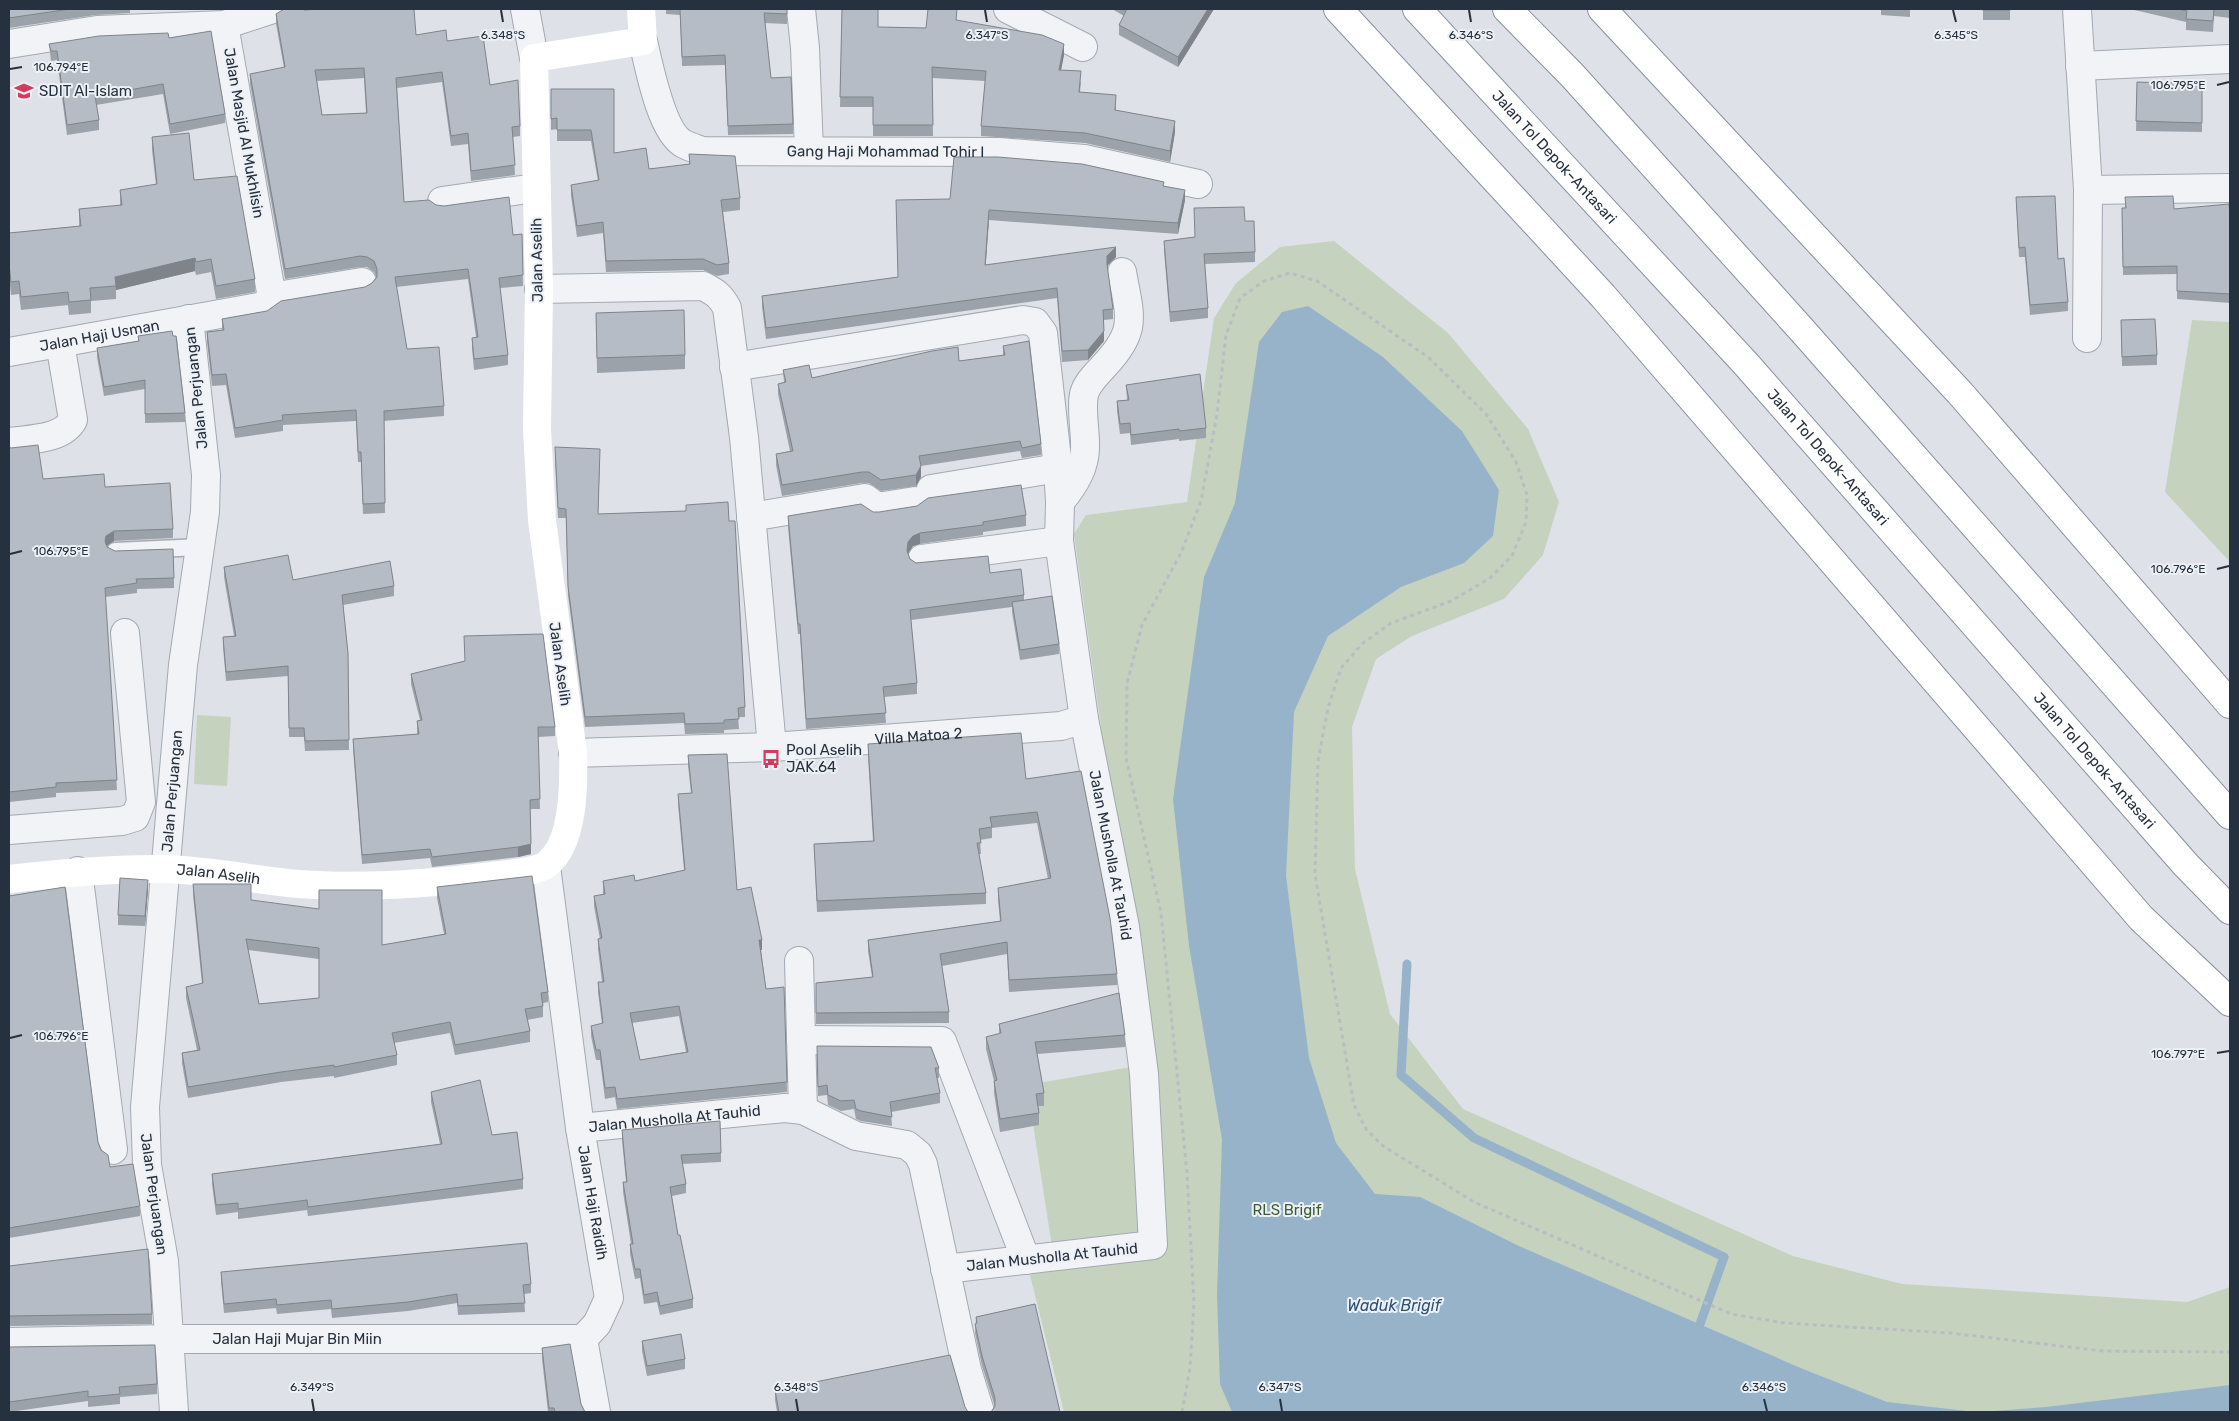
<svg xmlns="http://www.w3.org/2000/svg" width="2239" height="1421" font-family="Rubik,sans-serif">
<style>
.green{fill:#c5d2be}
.water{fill:#97b3ca}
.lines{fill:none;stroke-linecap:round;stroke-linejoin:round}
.stream{stroke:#97b3ca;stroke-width:9}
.lane-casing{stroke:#a3a9b2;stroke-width:19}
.street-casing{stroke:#a3a9b2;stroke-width:30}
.highway-casing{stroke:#85919f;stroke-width:30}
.path{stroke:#b8bdc3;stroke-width:3;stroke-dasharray:4 4;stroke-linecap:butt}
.lane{stroke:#f1f3f6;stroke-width:16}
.street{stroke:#f1f3f6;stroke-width:28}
.secondary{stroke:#fff;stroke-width:28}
.highway{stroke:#fff;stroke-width:28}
.wall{fill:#9ca2a9;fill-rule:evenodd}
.shaded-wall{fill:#7f848a}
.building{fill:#b5bcc5;stroke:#7f848a;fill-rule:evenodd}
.ticks{fill:none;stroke:#26313f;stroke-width:2}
.labels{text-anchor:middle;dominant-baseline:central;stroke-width:4;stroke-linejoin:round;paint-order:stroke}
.poi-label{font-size:15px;fill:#26313f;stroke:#edf1f6;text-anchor:start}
.street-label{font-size:15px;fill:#26313f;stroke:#edf1f6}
.park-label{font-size:15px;fill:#3d5c33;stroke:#edf1f6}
.water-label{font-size:16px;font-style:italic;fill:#2f5275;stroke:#edf1f6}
.ticks-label{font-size:12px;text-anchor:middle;fill:#26313f;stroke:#edf1f6;stroke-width:4;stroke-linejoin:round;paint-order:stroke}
</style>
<rect width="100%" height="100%" fill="#dee2e8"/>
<g class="green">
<path d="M1334 241 1448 333 1528 429 1559 502 1543 555 1504 599 1412 636 1376 659 1352 727 1355 869 1390 1014 1463 1109 1793 1256 1902 1284 2187 1302 2230 1287V1412H1064L1030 1275 1055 1266 1027 1085 1148 1064 1074 534 1086 515 1187 502 1214 318 1236 283 1280 247Z"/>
<path d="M2192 320 2230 322V562L2165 492Z"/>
<path d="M197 715 231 717 227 786 194 784Z"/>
</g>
<g class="water">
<path d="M1308 306 1383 357 1462 431 1499 490 1493 536 1464 563 1401 587 1328 636 1294 712 1286 876 1309 1058 1336 1143 1375 1194 1420 1197 1519 1246 1803 1369 1887 1402 1976 1412H1232L1220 1384 1217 1295 1222 1139 1189 946 1173 799 1204 577 1235 503 1259 342 1282 312Z"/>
<path d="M2230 1385V1412H1979L2046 1407Z"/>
</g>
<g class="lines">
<path class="stream" d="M1407 964 1401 1075 1474 1138 1724 1257 1700 1324"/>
<g class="lane-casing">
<path id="lane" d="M115 551 200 547"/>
</g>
<g class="street-casing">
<g id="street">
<path d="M525 9 534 58"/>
<path d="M801 9 805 48 809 151"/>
<path d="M1008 9 1083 47"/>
<path d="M2077 9 2088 190 2087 338"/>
<path id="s1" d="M643 41C649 66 661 132 684 144 690 147 697 149 702 151L999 152 1084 159 1198 184"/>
<path d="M9 44 97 30 224 25 273 9"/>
<path d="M2080 66 2230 59"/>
<path d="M2088 190 2230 188"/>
<path d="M442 201 535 188"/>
<path d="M539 289 703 286C715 292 721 296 727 308L744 437 772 747"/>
<path d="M271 297 362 282"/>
<path id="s2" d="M9 352 264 306 269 301 271 292 224 25"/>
<path id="s3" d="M734 367 1023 320 1035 322 1043 333 1058 468 1060 502 1059 541 1084 719 1125 927 1144 1074 1153 1245 945 1269"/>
<path d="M9 442C29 439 62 440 73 420L60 343"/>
<path d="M931 489 1058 468"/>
<path d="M1060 502C1074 485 1086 467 1085 444 1085 427 1081 410 1084 394 1087 383 1096 375 1104 366 1138 330 1130 317 1122 272"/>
<path d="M751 517 865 498 877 507 915 501"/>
<path d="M922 559 1059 541"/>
<path id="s4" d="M573 753 772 747 1061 726 1084 719"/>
<path d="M9 830 122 821 135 817 141 802 125 633"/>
<path id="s5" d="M546 866 580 1128 609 1298 597 1324 583 1339 596 1412"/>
<path d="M78 871 113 1150"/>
<path d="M799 961 803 1110"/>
<path d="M801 1040 942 1041 1026 1260"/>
<path id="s6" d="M580 1128 785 1108 803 1110 856 1136 907 1145 918 1154 923 1164 967 1370 980 1412"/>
<path id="s7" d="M9 1342 170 1339H583"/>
<path id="s8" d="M174 1412 164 1261 147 1165 145 1107 183 665 205 512 206 475 189 319"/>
</g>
</g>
<g class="highway-casing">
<g id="highway">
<path d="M1338 9 1603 296 2141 918 2230 1002"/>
<path id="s10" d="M1417 9 1746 364 2186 865 2230 910"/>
<path d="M1507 9 1572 75 1801 329 2230 815"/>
<path d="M1602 9 1960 393 2230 704"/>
</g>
</g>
<path class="path" d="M1182 1412 1190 1368 1194 1303 1187 1173 1161 913 1126 758 1127 683 1142 625 1181 553 1201 501 1217 414 1226 335 1240 298 1264 281 1290 273 1317 281 1428 357 1486 414 1516 462 1527 495 1526 522 1512 556 1490 578 1451 601 1391 623 1362 644 1341 668 1328 708 1318 761 1315 874 1354 1105 1366 1129 1383 1146 1474 1202 1731 1314 1784 1323 1950 1333 2103 1351 2230 1352"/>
<use href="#lane" class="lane"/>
<use href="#street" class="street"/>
<path class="secondary" id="s9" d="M9 879C60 873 112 868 164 869 209 870 254 880 299 884 364 889 428 884 492 876 505 874 538 872 547 864 574 843 574 785 573 753L542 520 537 429 539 289 534 58 643 41 641 9"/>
<use href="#highway" class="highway"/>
</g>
<g class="wall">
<path d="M9 9H130V13L95 15 9 28Z"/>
<path d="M666 9H787V24L765 23 771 78 793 124V134L728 135 725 65 682 66 680 15 666 14Z"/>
<path d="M842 9 878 27 926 28 957 20 1064 55 1061 70 1081 82 1080 92 1116 106V110L1175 132 1170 162 1085 143 981 136V126L985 81 932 78 933 136H873V107H840Z"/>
<path d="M1112 9H1214L1178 67 1119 35V25L1124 16Z"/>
<path d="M1881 9H1910V17L1881 15Z"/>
<rect x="1983" y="9" width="27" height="11"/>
<path d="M2130 9H2230V18L2214 16 2213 32 2186 30V22Z"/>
<path d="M304 10 416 35 447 41 490 85 520 126V136L513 137 515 175 471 181 468 144 451 146 442 82 397 88 404 202 436 205 513 235 522 234 523 286 500 288 508 355V365L474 370 472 348V338L476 337 468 279 396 287 407 349 444 406V416L384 421 385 513 363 514 361 462H358L356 421 283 425V431L235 438 226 385 212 386 207 342V332L222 330V319L267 311 365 287 372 283 376 277 374 272 367 267H360L285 279 250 84V74L284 68 276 24V14ZM364 78 366 113 322 115 317 81Z"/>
<path d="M169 38 225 114V123L170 134 163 94 96 105 99 120V130L67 135 57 60 51 61 49 44Z"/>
<path d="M2137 82 2202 84V132L2136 131Z"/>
<path d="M551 89H614V153L649 169 689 165V154L740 198V210L723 212 729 263V274L717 276 703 270 606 272 603 233 577 237 571 196V185L598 181 591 141H557V129L551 130Z"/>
<path d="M152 137 194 180 255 279V292L216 299 211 272 196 275 195 271 116 290V299L91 301V313L69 315 68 305 21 310 19 294 11 295 9 276V233L79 226V209L120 206V190L156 185 152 150Z"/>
<path d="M1164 186 1185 200 1178 234 989 220 985 265 1116 257 1107 266V269L1113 309V319L1104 320V341L1088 360 1062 362 1057 298 766 339 762 307V296L898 277 950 199Z"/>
<path d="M2016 197 2058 259 2068 302V311L2030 315 2025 257H2019Z"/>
<path d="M2125 197 2174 209 2230 214V303L2177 299V274L2123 275 2122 208H2125Z"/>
<path d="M1245 221 1255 252V262L1205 264 1208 308V318L1170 322 1164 251V241L1194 237Z"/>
<path d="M596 313 685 355V369L597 373Z"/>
<path d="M2121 320 2157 355V365L2122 366Z"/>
<path d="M138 336 185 413V422L145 423V389L104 396 97 357V348L138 341Z"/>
<path d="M1003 346 1041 444V455L1022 458 1020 451 921 466V477L916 486 881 491 869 483H862L782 496 776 465V454L790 451 778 394V384L784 382 783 370 812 378 959 361 1003 355Z"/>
<path d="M1126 385 1206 428V438L1179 441V439L1131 445 1130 433 1120 434 1117 411V401L1127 400Z"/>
<path d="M9 447 43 479 105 487 173 529V538L114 541 107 546V547L115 551 174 578V588L137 589V593L105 597 117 790 56 793V797L9 802Z"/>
<path d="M555 457 600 459 598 514 729 521 745 707V717H738L739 729 724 730V733L685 734 684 723 585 727 568 595 566 518H558Z"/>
<path d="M873 512 1026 515V526L983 532V535L920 544 913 546 908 554 910 559 916 563 990 573 1024 595V600L1059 644V654L1020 660 1012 612V607L911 620 917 683V694L884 697 886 723 806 729 800 634H798L788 527V516Z"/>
<path d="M224 567 293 580 394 586V596L343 605 348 653 349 750 305 751 304 737H289L288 676 226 681 223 647V637L234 636 224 577Z"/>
<path d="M411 674 555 727V736L538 737 540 809H530L531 854 518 857 432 867 430 858 362 864 353 749V739L417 734V721L420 720 411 684Z"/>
<path d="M868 744 1026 779 1117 974V985L1009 992 1007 954 942 966 949 1012V1023L816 1024V983L872 977 868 951V940L1000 921 998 900V888L1048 879 1037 823 992 828V838L980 840 981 854H979L986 893V904L817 912 814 844 873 841 868 756Z"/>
<path d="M688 755 737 890 762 950H761L766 989 784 987 787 1092 617 1109 615 1097 605 1099 600 1060H596L591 1036V1026L602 1024 598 992V982H602L598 949V939H600L594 906V896L603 895V881H635L684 870 678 804V794L691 793 688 765ZM679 1016 686 1052 640 1060 632 1023Z"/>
<path d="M193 884 251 900 382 945 444 934 437 898V887L548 992V1002L543 1003V1017L527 1020 530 1031V1042L455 1055 450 1033 394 1043 397 1055V1065L334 1078V1076L281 1082 188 1098 182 1063V1053L197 1050 186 998V987L202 984 193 895ZM248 950 319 959V998L259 1004Z"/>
<path d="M148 889 145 926 118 925V915Z"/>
<path d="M9 896 98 1142 110 1167 140 1206V1216L9 1238Z"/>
<path d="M999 1024 1125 1035V1047L1037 1054 1044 1093V1106H1038L1039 1113V1125L1000 1132 994 1093V1081L986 1049V1037L999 1034Z"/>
<path d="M817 1046 939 1068V1078H937L940 1093V1103L891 1112 892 1126 861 1121 856 1119 854 1109 841 1111 828 1105 827 1095 818 1096Z"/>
<path d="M431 1092 492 1135 523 1179V1189L308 1216 307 1210 238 1219V1212L216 1215 212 1184V1174L440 1144 431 1102Z"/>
<path d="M622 1130 721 1153V1162L682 1164 686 1184V1193L672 1196 678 1235 693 1299V1308L660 1315 657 1302 644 1304 640 1278 635 1279 630 1254V1244H631L623 1192V1182H626L622 1140Z"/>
<path d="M9 1266 152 1314V1324L9 1326Z"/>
<path d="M221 1272 531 1284V1293L524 1294 525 1312 458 1315 457 1303 408 1311 332 1318 331 1309 277 1314 276 1308 224 1313 221 1281Z"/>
<path d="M1035 1304 995 1407 982 1366 975 1333 976 1317Z"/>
<path d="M642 1341 685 1359V1369L647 1376 642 1351Z"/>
<path d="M9 1347 157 1384V1394L120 1397V1404L88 1407V1401L9 1412Z"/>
<path d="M542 1348 581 1404 585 1412H548L542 1359Z"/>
<path d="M775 1390 965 1407 968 1412H777L775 1400Z"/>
</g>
<g class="shaded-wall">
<path d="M1208 9H1214L1178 67V57Z"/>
<path d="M1064 44V55L1059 80V70Z"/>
<path d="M1175 121V132L1170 162V151Z"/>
<path d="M1185 190V200L1178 234V223Z"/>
<path d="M989 210V220L985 276V265Z"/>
<path d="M1116 247V257L1107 266V274V256Z"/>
<path d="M195 258V271L116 290 115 277Z"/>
<path d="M1104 331V341L1088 360V350Z"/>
<path d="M921 466V477L916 486V475Z"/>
<path d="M114 531V541L106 546 105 541 106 536Z"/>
<path d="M920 533V544L913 546 908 553 907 562V551L908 542 913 536Z"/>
<path d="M531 844V854L518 857V847Z"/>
<path d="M148 880V889L145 926V916Z"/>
<rect x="759" y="940" width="3" height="10"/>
</g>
<g class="building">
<path d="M9 9H70L9 18Z"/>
<path d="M284 9H304V10L322 9H414L416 35 446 30 447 41 483 36 490 85 518 80 520 126 512 127 515 165 471 171 468 133 451 136 442 72 396 78 404 202 429 200 436 205 444 206 509 197 513 235 522 234 523 275 499 278 508 355 474 359 472 338 478 337 468 269 395 277 407 349 439 347 444 406 384 411 385 503 363 504 361 452H358L356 410 282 415 283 420 235 428 226 374 212 375 207 332 224 330 222 319 267 311 281 301 365 287 372 283 377 277V269L374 261 367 257 360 256 285 269 250 74 285 67 276 14ZM364 68 367 113 322 115 315 70Z"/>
<path d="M680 9H787V14L764 13 771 78 791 77 793 124 728 126 725 55 682 57Z"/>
<path d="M842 9H878V27L926 28 928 9H957L956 20 1042 35 1064 44 1059 70 1081 71 1079 92 1116 95 1115 110 1175 121 1170 151 1085 133 981 126 986 71 932 67 933 125H873V97H840Z"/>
<path d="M1127 9H1208L1178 57 1119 25Z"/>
<rect x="1983" y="9" width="27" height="1"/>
<path d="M2179 9H2214L2213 21 2186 19 2187 11Z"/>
<path d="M211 31 225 114 170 124 163 84 95 96 99 120 67 125 57 51H51L49 44 99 36 168 33 169 38Z"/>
<path d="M2137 82 2202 84V123L2136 121Z"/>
<path d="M551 89H614V153L646 148 649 169 690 164 689 154 735 156 740 198 721 200 729 263 717 265 703 259 606 261 603 222 577 226 571 185 599 180 591 130H557V118L551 119Z"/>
<path d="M189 133 194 180 237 176 255 279 216 286 211 259 196 262 195 258 115 277 116 286 90 288 91 300 69 302 68 292 21 297 19 281 11 282 9 264V233L81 226 79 209 122 205 120 190 157 184 152 137Z"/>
<path d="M954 157H998L1082 164 1164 182 1163 186 1185 190 1178 223 989 210 985 265 1116 247 1107 256V264L1113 309 1103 310 1104 331 1088 350 1062 351 1057 288 766 328 762 296 898 277 896 200 950 199Z"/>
<path d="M2055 196 2058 259 2064 258 2068 302 2030 305 2025 247 2019 248 2016 197Z"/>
<path d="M2173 196 2174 209 2229 204 2230 214V294L2177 291V266L2123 267 2122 208H2126L2125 197Z"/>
<path d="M1244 207 1245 221H1254L1255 252 1204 254 1208 308 1170 312 1164 241 1195 237 1194 208Z"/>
<path d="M684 310 685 355 597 358 596 313Z"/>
<path d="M2155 319 2157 355 2122 357 2121 320Z"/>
<path d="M172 331 173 336H176L185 413 145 414V380L104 387 97 348 139 341 138 336Z"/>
<path d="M1029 341 1041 444 1022 448 1020 441 919 456 921 466 916 475 881 480 869 472H862L782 485 776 454 793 451 778 384 786 382 783 370 809 365 812 378 932 351 958 347 959 361 1005 355 1003 346Z"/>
<path d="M1200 374 1206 428 1179 431V429L1131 435 1130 423 1120 424 1117 401 1129 400 1126 385Z"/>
<path d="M38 445 43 479 104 474 105 487 170 483 173 529 114 531 106 536 105 541 107 547 115 551 173 549 174 578 136 579 137 583 105 588 117 780 56 783V787L9 792V447L11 448Z"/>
<path d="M555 447 600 449 598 514 686 511V505L728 502 729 521H735L745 707 738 708 739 719 724 720V723L685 724 684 713 585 717 568 586 566 509 558 508Z"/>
<path d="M1021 485 1026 515 983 522V525L920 533 913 536 908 542 907 551 910 559 916 563 988 556 990 573 1021 569 1024 595 910 610 917 683 883 687 886 713 806 719 800 624H798L788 516 861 504 873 512H879L917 506 928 498Z"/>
<path d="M288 555 293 580 390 561 394 586 342 595 348 653 349 740 305 741 304 728H289L288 666 226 672 223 637 236 636 224 567Z"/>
<path d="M1052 596 1059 644 1020 650 1012 602Z"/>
<path d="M543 634 555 727H538L540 799 530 800 531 844 518 847 432 857 430 849 362 855 353 739 419 734 417 721 422 720 411 674 465 661 464 636Z"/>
<path d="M1021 733 1026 779 1081 771 1110 918 1117 974 1009 980 1007 942 940 954 949 1012 816 1013V983L873 977 868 940 1001 921 998 888 1051 878 1037 812 990 817 992 827 979 829 981 843H977L986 893 817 901 814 844 874 841 868 744Z"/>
<path d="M727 754 737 890 751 887 762 940H759L766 989 784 987 787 1082 617 1099 615 1087 605 1088 600 1050H596L591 1026 603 1023 598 982H604L598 939 602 938 594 896 605 894 603 881 634 875 635 881 685 870 678 794 692 793 688 755ZM679 1006 688 1052 640 1060 630 1013Z"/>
<path d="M532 876 548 992 541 993 543 1006 525 1009 530 1031 455 1045 450 1022 392 1033 397 1055 334 1067V1065L281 1072 188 1087 182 1053 200 1050 186 987 203 983 193 884H251V900L319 909V890H382V945L446 934 437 887ZM246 939 319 948V998L259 1004Z"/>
<path d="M120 878 148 880 145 916 118 915Z"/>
<path d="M65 887 98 1142 101 1150 108 1155 110 1167 133 1164 140 1206 9 1228V896Z"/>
<path d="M1119 993 1125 1035 1035 1042 1044 1093 1036 1094 1039 1113 1000 1119 994 1081 997 1080 986 1037 1001 1033 999 1024Z"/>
<path d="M817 1046 931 1047 939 1068H935L940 1093 890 1102 892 1117 861 1111 856 1109 854 1100 841 1101 828 1095 827 1085 818 1087Z"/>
<path d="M480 1080 492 1135 517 1132 523 1179 308 1207 307 1200 238 1209V1203L216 1205 212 1174 442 1144 431 1092Z"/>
<path d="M720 1121 721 1153 681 1155 686 1184 670 1187 678 1235H680L693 1299 660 1306 657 1292 644 1295 640 1269H635L630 1244H633L623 1182H627L622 1130Z"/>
<path d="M527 1243 531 1284 523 1285 525 1303 458 1306 457 1294 408 1302 332 1309 331 1300 277 1305 276 1299 224 1304 221 1272Z"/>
<path d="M148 1249 152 1314 9 1316V1266Z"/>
<path d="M1035 1304 1060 1412H991L995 1406V1398L982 1356 975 1324 977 1323 976 1317Z"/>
<path d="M681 1334 685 1359 647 1366 642 1341Z"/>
<path d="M570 1344 581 1404 585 1412H555L554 1408H549L542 1348Z"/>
<path d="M155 1345 157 1384 119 1387 120 1394 88 1397V1391L9 1402V1347Z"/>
<path d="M950 1355 965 1407 968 1412H779L775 1390Z"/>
</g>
<path class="ticks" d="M501 10 503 22M985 10 987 22M1469 10 1471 22M1953 10 1956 22M10 69 22 67M2217 85 2229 82M10 554 22 551M2217 569 2229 566M10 1038 22 1035M2217 1053 2229 1051M312 1399 314 1411M796 1399 798 1411M1280 1399 1282 1411M1764 1399 1767 1411"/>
<defs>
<g id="school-bare" transform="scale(1.5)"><path d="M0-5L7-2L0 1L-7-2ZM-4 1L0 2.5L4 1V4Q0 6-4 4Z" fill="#d33d5d" stroke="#edf1f6" stroke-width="2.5" paint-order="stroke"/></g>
<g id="bus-bare" transform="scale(1.5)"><path d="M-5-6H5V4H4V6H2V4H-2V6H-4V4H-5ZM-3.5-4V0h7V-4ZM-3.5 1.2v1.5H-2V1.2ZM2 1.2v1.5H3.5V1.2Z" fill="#d33d5d" stroke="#edf1f6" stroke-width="2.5" paint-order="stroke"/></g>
</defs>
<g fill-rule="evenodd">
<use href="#school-bare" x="24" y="91"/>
<use href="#bus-bare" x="771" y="759"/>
</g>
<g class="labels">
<g class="poi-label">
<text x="39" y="91">SDIT Al-Islam</text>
<text x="786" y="750">Pool Aselih<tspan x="786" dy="17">JAK.64</tspan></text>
</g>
<g class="street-label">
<text transform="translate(244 133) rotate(80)">Jalan Masjid Al Mukhlisin</text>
<text stroke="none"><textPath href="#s1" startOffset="316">Gang Haji Mohammad Tohir I</textPath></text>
<text stroke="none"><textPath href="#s10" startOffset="202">Jalan Tol Depok–Antasari</textPath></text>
<text transform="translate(537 260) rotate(-91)">Jalan Aselih</text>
<text stroke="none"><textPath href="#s2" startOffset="92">Jalan Haji Usman</textPath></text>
<text transform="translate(196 388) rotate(-96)">Jalan Perjuangan</text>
<text stroke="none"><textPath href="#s10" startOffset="608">Jalan Tol Depok–Antasari</textPath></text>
<text transform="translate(560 664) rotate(82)">Jalan Aselih</text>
<text stroke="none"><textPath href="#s4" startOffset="346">Villa Matoa 2</textPath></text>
<text stroke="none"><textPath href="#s10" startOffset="1012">Jalan Tol Depok–Antasari</textPath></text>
<text stroke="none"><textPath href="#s8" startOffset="624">Jalan Perjuangan</textPath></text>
<text stroke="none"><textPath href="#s3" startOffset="846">Jalan Musholla At Tauhid</textPath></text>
<text stroke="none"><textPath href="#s9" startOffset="210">Jalan Aselih</textPath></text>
<text stroke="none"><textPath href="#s6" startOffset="95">Jalan Musholla At Tauhid</textPath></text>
<text transform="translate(154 1194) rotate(82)">Jalan Perjuangan</text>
<text stroke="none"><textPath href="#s5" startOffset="340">Jalan Haji Raidih</textPath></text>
<text transform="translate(1052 1257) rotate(-6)">Jalan Musholla At Tauhid</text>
<text stroke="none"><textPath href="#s7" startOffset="288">Jalan Haji Mujar Bin Miin</textPath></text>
</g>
<g class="park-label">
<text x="1287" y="1210">RLS Brigif</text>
</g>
<g class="water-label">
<text x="1394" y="1305">Waduk Brigif</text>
</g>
</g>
<g class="ticks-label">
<text x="503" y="39">6.348°S</text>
<text x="987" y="39">6.347°S</text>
<text x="1471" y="39">6.346°S</text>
<text x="1956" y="39">6.345°S</text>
<text x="61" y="71">106.794°E</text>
<text x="2178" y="89">106.795°E</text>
<text x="61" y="555">106.795°E</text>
<text x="2178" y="573">106.796°E</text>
<text x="61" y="1040">106.796°E</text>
<text x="2178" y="1058">106.797°E</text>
<text x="312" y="1391">6.349°S</text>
<text x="796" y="1391">6.348°S</text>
<text x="1280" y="1391">6.347°S</text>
<text x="1764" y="1391">6.346°S</text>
</g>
<rect width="2239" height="1421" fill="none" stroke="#26313f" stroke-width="20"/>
</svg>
